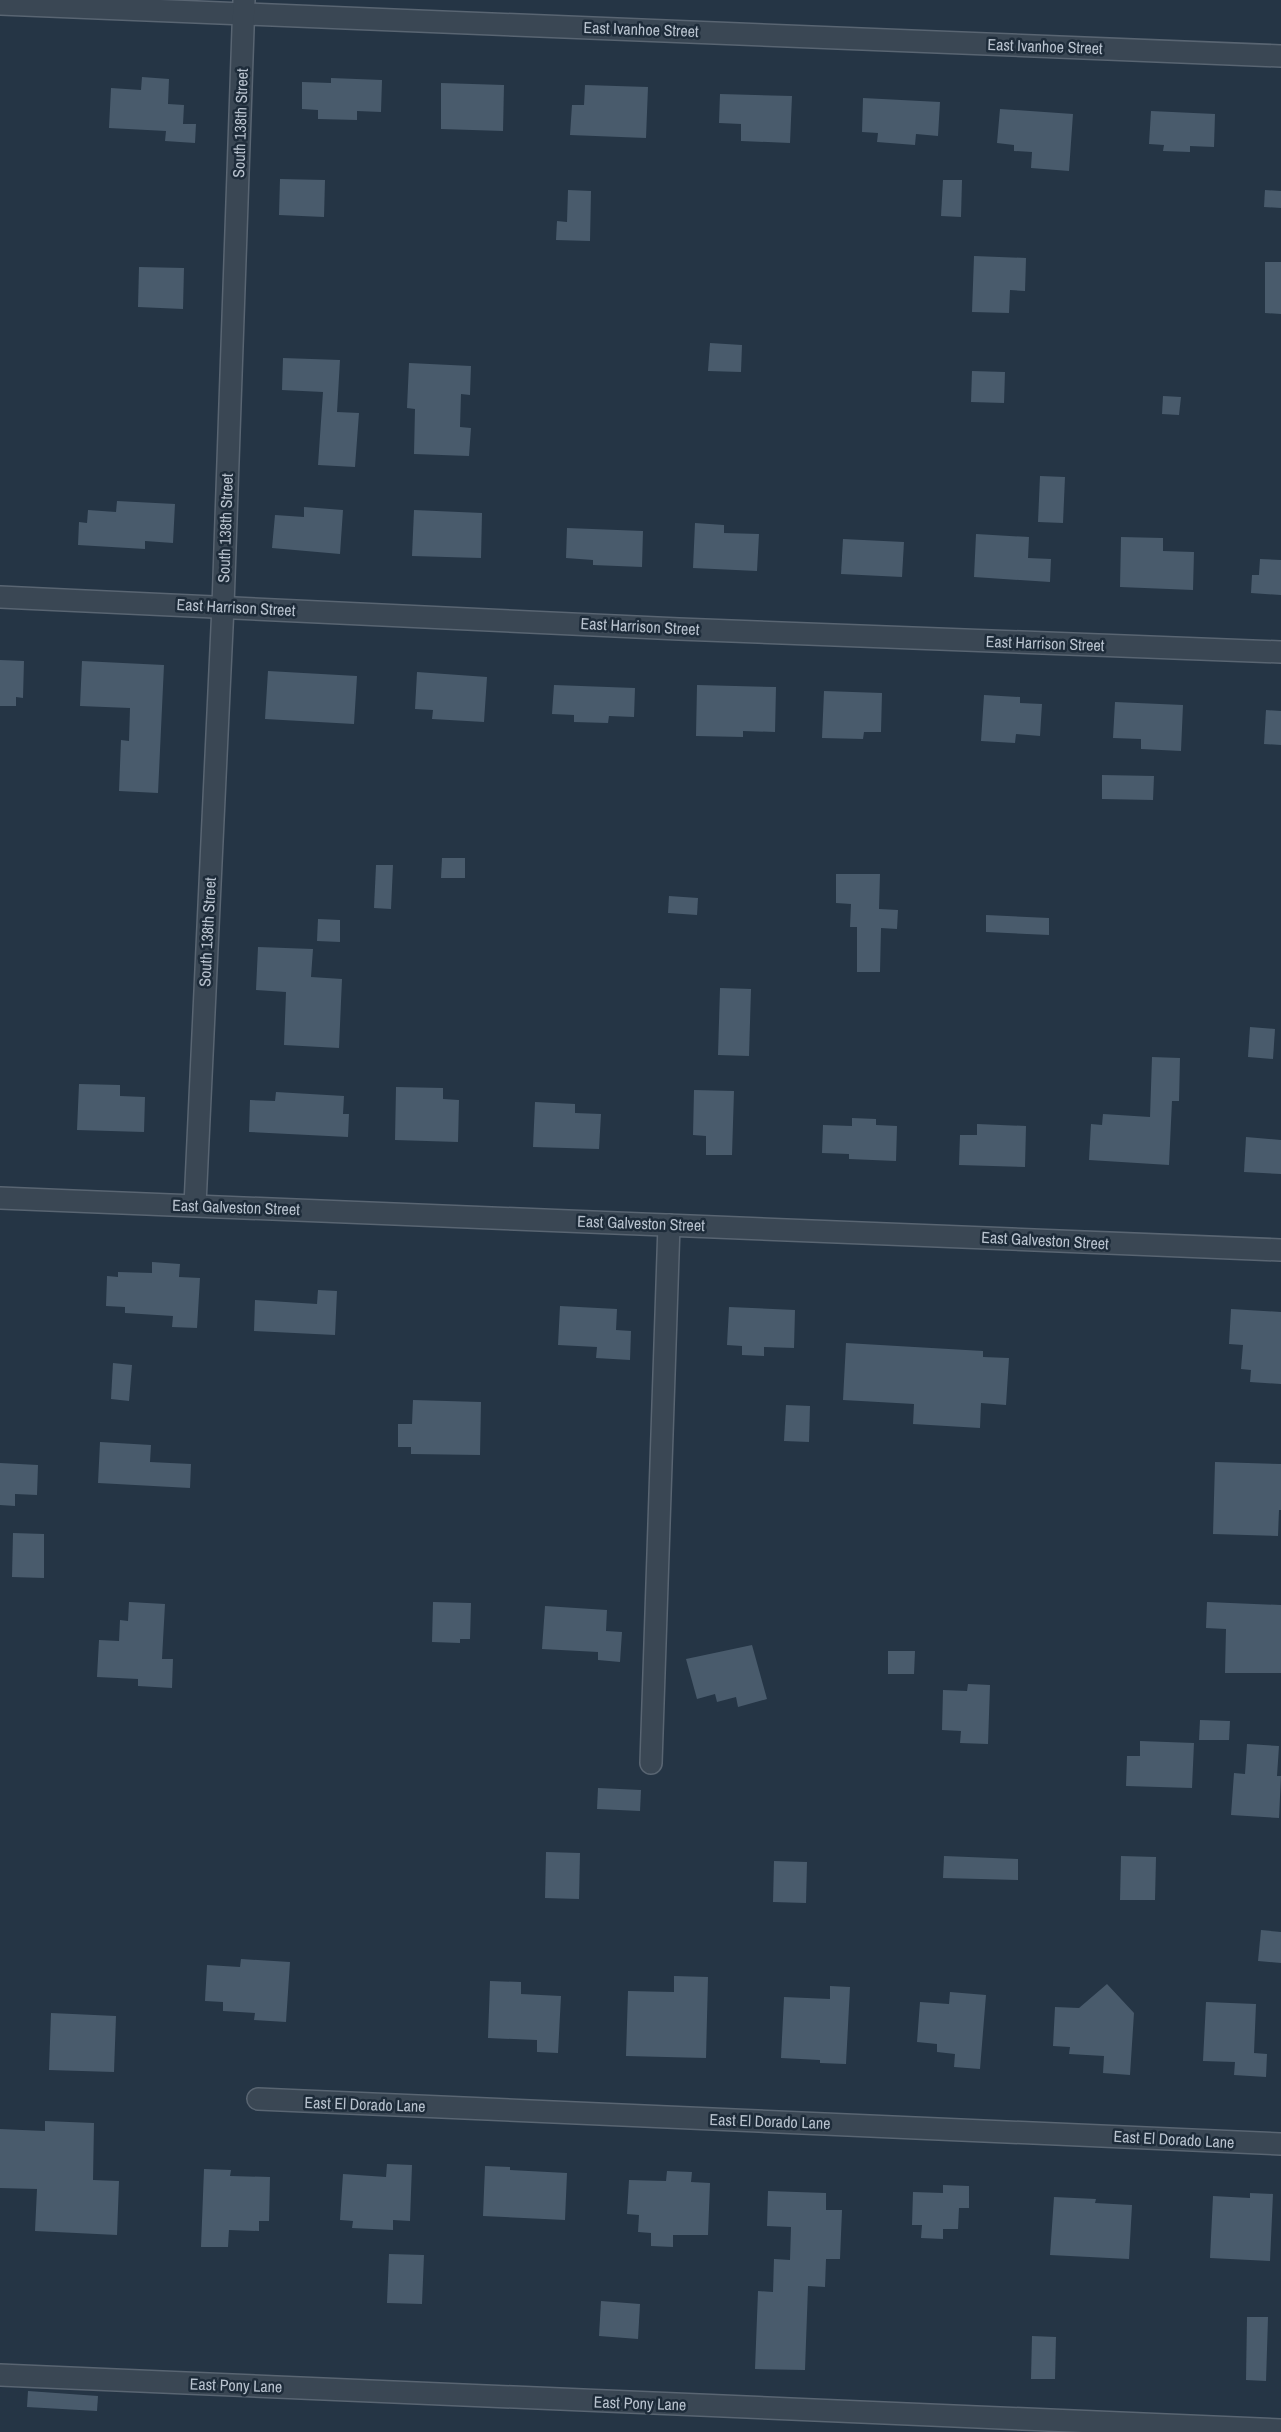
<svg xmlns="http://www.w3.org/2000/svg" width="1281" height="2432" font-family="'Archivo Narrow',sans-serif">
<style>
.building{fill:#495b6c}
.lines{fill:none;stroke-linecap:round;stroke-linejoin:round}
.minor-casing{stroke:#596572;stroke-width:24}
.minor{stroke:#3a4754;stroke-width:21}
.labels{text-anchor:middle;dominant-baseline:central;stroke-width:5;stroke-linejoin:round;paint-order:stroke}
.street-label{font-size:16px;fill:#b8c2ce;stroke:#1e2c3a}
</style>
<rect width="100%" height="100%" fill="#253545"/>
<g class="building">
<path d="M142 77 169 79 168 104 184 105 183 124H196L195 143 165 141 166 131 109 128 111 88 141 90Z"/>
<path d="M331 78 382 80 381 112 357 111V120L318 119V110L302 109V82L331 83Z"/>
<path d="M441 83 504 85 503 131 441 129Z"/>
<path d="M585 85 648 87 646 138 570 135 572 105H584Z"/>
<path d="M720 94 792 96 790 143 741 141V124L719 123Z"/>
<path d="M863 98 940 102 938 136 916 134 915 145 877 142 878 133 862 132Z"/>
<path d="M1000 109 1073 114 1069 171 1031 168 1032 152 1014 151V145L997 143Z"/>
<path d="M1151 111 1215 114 1214 147 1190 146V152L1163 151 1164 145 1149 144Z"/>
<path d="M280 179 325 180 324 217 279 215Z"/>
<path d="M943 180H962L961 217 941 216Z"/>
<path d="M568 190 591 191 590 241 556 240 557 221 567 222Z"/>
<path d="M1265 190 1281 191V208L1264 207Z"/>
<path d="M974 256 1026 258 1025 291 1010 290 1009 313 972 312Z"/>
<path d="M1265 262H1281V314L1265 313Z"/>
<path d="M139 267 184 268 183 309 138 307Z"/>
<path d="M710 343 742 345 741 372 708 371Z"/>
<path d="M283 358 340 360 337 412 359 413 355 467 318 465 323 392 282 390Z"/>
<path d="M409 363 471 366 470 395 461 394 460 427 471 428 469 456 414 454 415 409 407 408Z"/>
<path d="M972 371 1005 372 1004 403 971 402Z"/>
<path d="M1163 396 1181 397 1179 415 1162 414Z"/>
<path d="M1040 476 1065 477 1063 523 1038 522Z"/>
<path d="M117 501 175 504 173 543 145 541V549L78 545 79 522 87 523 88 510 116 512Z"/>
<path d="M304 507 343 510 340 554 272 548 275 515 304 517Z"/>
<path d="M414 510 482 513 481 558 412 556Z"/>
<path d="M695 523 724 525V533L759 534 757 571 693 568Z"/>
<path d="M567 528 643 531 642 567 593 565V560L566 558Z"/>
<path d="M976 534 1029 537 1028 558 1051 559 1050 582 974 577Z"/>
<path d="M1121 537 1163 538V551L1194 552 1193 590 1120 587Z"/>
<path d="M843 539 904 542 902 577 841 574Z"/>
<path d="M1260 559 1281 560V595L1251 593 1252 575H1259Z"/>
<path d="M0 660 24 661 23 698 16 697V706H0Z"/>
<path d="M82 661 164 665 158 793 119 791 121 740 129 741 130 708 80 706Z"/>
<path d="M268 671 357 676 354 724 265 719Z"/>
<path d="M417 672 487 677 484 722 432 719 433 710 415 709Z"/>
<path d="M554 685 635 688 634 717 609 716 608 723 574 722V715L552 714Z"/>
<path d="M697 685 776 687 775 732 743 731V737L696 736Z"/>
<path d="M824 691 882 693 881 732H864L863 739 822 738Z"/>
<path d="M984 695 1020 697V703L1042 704 1040 736 1016 734 1015 743 981 741Z"/>
<path d="M1115 702 1183 705 1181 751 1141 749V739L1113 738Z"/>
<path d="M1266 710 1281 711V745L1264 744Z"/>
<path d="M1102 775 1154 776 1153 800 1102 799Z"/>
<path d="M442 858H465V878H441Z"/>
<path d="M376 865H393L391 909 374 908Z"/>
<path d="M836 874H880L879 909 898 910 897 929 881 928 880 972H857V927H850L851 904 836 903Z"/>
<path d="M669 896 698 898 697 915 668 913Z"/>
<path d="M986 915 1049 918V935L986 932Z"/>
<path d="M318 919 340 920V942L317 941Z"/>
<path d="M258 947 313 949 311 977 342 979 339 1048 284 1045 286 992 256 990Z"/>
<path d="M720 988 751 989 749 1056 718 1055Z"/>
<path d="M1250 1027 1275 1029 1273 1059 1248 1057Z"/>
<path d="M1152 1057 1180 1058 1179 1101H1172L1169 1165 1089 1160 1091 1124 1102 1125 1103 1114 1150 1117Z"/>
<path d="M79 1084 120 1085V1096L145 1097 144 1132 77 1130Z"/>
<path d="M396 1087 443 1088V1099L459 1100 458 1142 395 1140Z"/>
<path d="M694 1090 734 1091 732 1155H706V1136L693 1135Z"/>
<path d="M276 1092 344 1096 343 1114H349L348 1137 249 1132 250 1100 275 1101Z"/>
<path d="M535 1102 575 1104V1113L601 1114 599 1149 533 1147Z"/>
<path d="M852 1118 876 1119V1125L897 1126 896 1161 849 1159V1154L822 1153 823 1125 852 1126Z"/>
<path d="M977 1124 1026 1126 1025 1167 959 1165 960 1135H977Z"/>
<path d="M1246 1137 1281 1140V1174L1244 1172Z"/>
<path d="M152 1262 180 1264 179 1277 200 1278 197 1328 172 1327 173 1316 125 1313V1307L106 1306 107 1276 118 1277V1272L152 1273Z"/>
<path d="M318 1290 337 1291 335 1335 254 1331 255 1300 317 1304Z"/>
<path d="M560 1306 617 1309 616 1330 631 1331 630 1360 596 1358 597 1347 558 1345Z"/>
<path d="M729 1307 795 1310 794 1348 764 1347V1356L742 1355V1346L727 1345Z"/>
<path d="M1231 1309 1281 1312V1384L1250 1382 1251 1370 1241 1369 1243 1345 1229 1344Z"/>
<path d="M846 1343 983 1351V1357L1009 1358 1006 1405 981 1403 980 1428 913 1424 914 1404 843 1400Z"/>
<path d="M113 1363 132 1365 129 1401 111 1399Z"/>
<path d="M413 1400 481 1402 480 1455 411 1454V1447H398V1424H412Z"/>
<path d="M786 1405 810 1406 809 1442 784 1441Z"/>
<path d="M100 1442 151 1445 150 1462 191 1464 190 1488 98 1483Z"/>
<path d="M1215 1462 1281 1464V1510H1279L1278 1536 1213 1534Z"/>
<path d="M0 1463 38 1465 37 1495 15 1494V1506L0 1505Z"/>
<path d="M13 1533 44 1534V1578L12 1577Z"/>
<path d="M129 1602 165 1604 162 1659H173L172 1688 138 1686V1679L97 1677 99 1640 119 1641 120 1620 128 1621Z"/>
<path d="M433 1602 471 1603 470 1639H460V1643L432 1642Z"/>
<path d="M1207 1602 1281 1605V1673H1225L1226 1629 1206 1628Z"/>
<path d="M545 1606 607 1610 606 1631 622 1632 620 1662 598 1660V1652L542 1649Z"/>
<path d="M752 1645 767 1699 738 1707 736 1697 717 1702 715 1694 697 1699 686 1659Z"/>
<path d="M888 1651H915L914 1674H888Z"/>
<path d="M968 1684 990 1685 988 1744 960 1743 961 1731 942 1730 943 1690 967 1691Z"/>
<path d="M1200 1720 1230 1721 1229 1740H1199Z"/>
<path d="M1140 1741 1194 1743 1192 1788 1126 1786 1127 1756H1140Z"/>
<path d="M1247 1744 1279 1746 1277 1776H1281L1279 1818 1231 1815 1234 1773 1245 1774Z"/>
<path d="M598 1788 641 1790 640 1811 597 1809Z"/>
<path d="M546 1852 580 1853 579 1899 545 1898Z"/>
<path d="M944 1856 1018 1859V1880L943 1878Z"/>
<path d="M1121 1856 1156 1857 1155 1900H1120Z"/>
<path d="M774 1861 807 1862 806 1903 773 1902Z"/>
<path d="M1261 1930 1281 1932V1963L1258 1961Z"/>
<path d="M241 1959 290 1962 286 2022 254 2020 255 2013 223 2011V2002L205 2001 207 1965 240 1967Z"/>
<path d="M674 1976 708 1977 706 2058 626 2056 628 1991 674 1992Z"/>
<path d="M490 1981 521 1982V1994L561 1996 558 2053 537 2052V2040L488 2038Z"/>
<path d="M1107 1984 1134 2013 1130 2075 1103 2073 1104 2056 1069 2054 1070 2047 1053 2046 1055 2007 1079 2008Z"/>
<path d="M830 1986 850 1987 846 2064 820 2063V2060L781 2058 784 1997 830 1999Z"/>
<path d="M950 1992 986 1995 980 2069 954 2067 955 2054 937 2052V2044L917 2042 920 2002 949 2004Z"/>
<path d="M1206 2002 1256 2004 1254 2053 1267 2054 1266 2077 1234 2075 1235 2062 1203 2061Z"/>
<path d="M51 2013 116 2016 114 2072 49 2070Z"/>
<path d="M45 2121 94 2123 93 2180 119 2181 117 2235 35 2231 37 2189 0 2188V2129L45 2131Z"/>
<path d="M387 2164 412 2165 410 2221 393 2220V2230L352 2228 353 2221 340 2220 343 2174 386 2177Z"/>
<path d="M485 2166 510 2167V2170L567 2173 565 2220 483 2216Z"/>
<path d="M204 2169 231 2170 230 2176 270 2177 269 2221H259V2231L229 2230 228 2247H201Z"/>
<path d="M667 2171 692 2172 691 2182 710 2183 708 2235H673V2247L651 2246V2233L638 2232 639 2215 627 2214 629 2180 666 2181Z"/>
<path d="M943 2185 969 2186V2208H959L958 2229H943V2239L921 2238 922 2225H912L913 2192 943 2193Z"/>
<path d="M768 2191 826 2193V2210H842L840 2259H826L825 2287 808 2286 805 2370 755 2369 758 2291 773 2292 774 2259 790 2260 791 2227 767 2226Z"/>
<path d="M1250 2193 1273 2194 1270 2261 1210 2258 1213 2196 1250 2198Z"/>
<path d="M1054 2197 1096 2199 1095 2203 1132 2205 1129 2259 1050 2255Z"/>
<path d="M389 2254 424 2255 422 2304 387 2303Z"/>
<path d="M601 2301 640 2304 638 2339 599 2336Z"/>
<path d="M1247 2317H1268L1266 2381 1246 2380Z"/>
<path d="M1032 2336 1056 2337 1055 2379H1031Z"/>
<path d="M28 2391 98 2396 97 2411 27 2407Z"/>
</g>
<g class="lines">
<g class="minor-casing">
<g id="minor">
<path d="M0 4 1281 56"/>
<path d="M0 597 679 629 1281 652"/>
<path d="M0 1198 1281 1250"/>
<path d="M195 1205 223 606 244 0"/>
<path d="M651 1763 669 1225"/>
<path d="M258 2099 1281 2144"/>
<path d="M0 2375 1281 2430"/>
</g>
</g>
<use href="#minor" class="minor"/>
</g>
<g class="labels">
<g class="street-label">
<text transform="translate(641 29) rotate(2)">East Ivanhoe Street</text>
<text transform="translate(1045 46) rotate(2)">East Ivanhoe Street</text>
<text transform="translate(240 123) rotate(-88)">South 138th Street</text>
<text transform="translate(225 528) rotate(-88)">South 138th Street</text>
<text transform="translate(236 607) rotate(3)">East Harrison Street</text>
<text transform="translate(640 626) rotate(3)">East Harrison Street</text>
<text transform="translate(1045 643) rotate(2)">East Harrison Street</text>
<text transform="translate(207 932) rotate(-87)">South 138th Street</text>
<text transform="translate(236 1207) rotate(2)">East Galveston Street</text>
<text transform="translate(641 1223) rotate(2)">East Galveston Street</text>
<text transform="translate(1045 1240) rotate(3)">East Galveston Street</text>
<text transform="translate(365 2104) rotate(2)">East El Dorado Lane</text>
<text transform="translate(770 2121) rotate(2)">East El Dorado Lane</text>
<text transform="translate(1174 2139) rotate(3)">East El Dorado Lane</text>
<text transform="translate(236 2385) rotate(2)">East Pony Lane</text>
<text transform="translate(640 2403) rotate(2)">East Pony Lane</text>
</g>
</g>
</svg>
